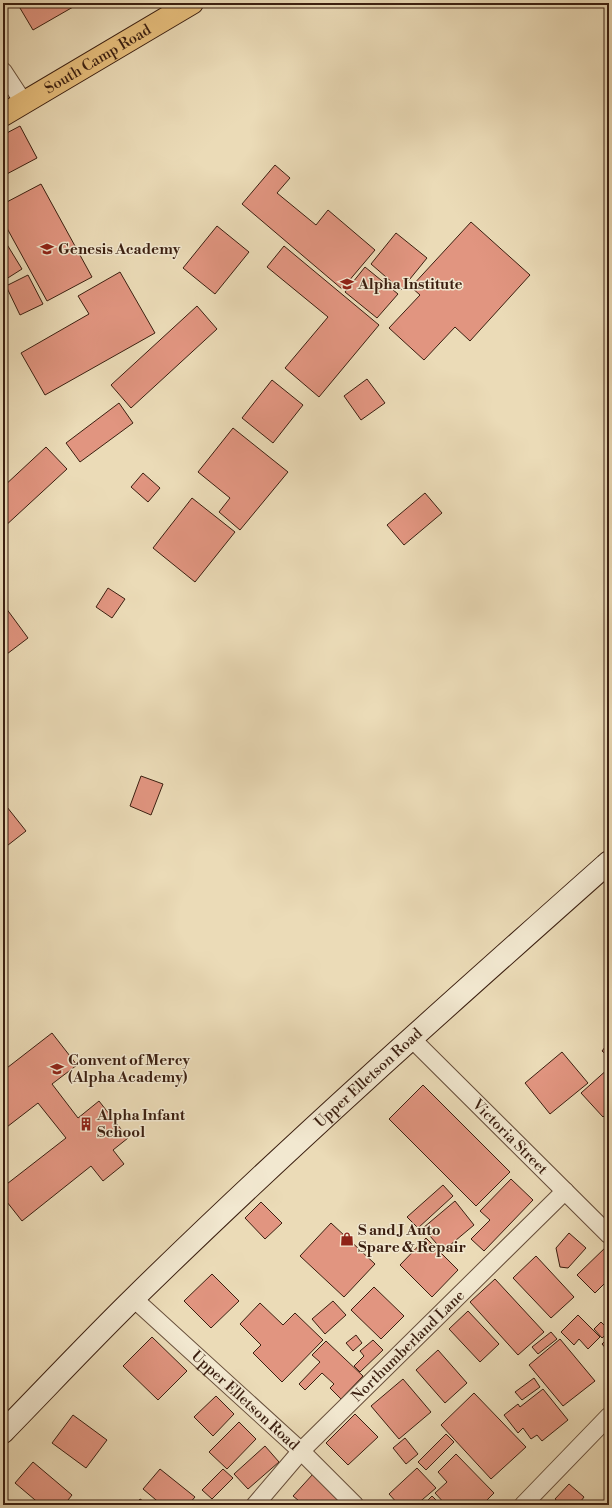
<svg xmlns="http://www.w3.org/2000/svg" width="612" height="1508" font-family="'Libre Bodoni',serif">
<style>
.building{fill:#e19580;stroke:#3b1f10}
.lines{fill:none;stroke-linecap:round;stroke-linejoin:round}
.street-casing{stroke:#674e3a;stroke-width:19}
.secondary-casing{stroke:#3b1f10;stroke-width:24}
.primary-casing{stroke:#3b1f10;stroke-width:24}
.street{stroke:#f2e8d0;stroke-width:17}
.secondary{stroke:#f2e8d0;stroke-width:22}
.primary{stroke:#e6be7c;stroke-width:22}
.labels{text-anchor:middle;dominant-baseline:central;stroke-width:3;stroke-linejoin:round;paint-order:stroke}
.street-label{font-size:15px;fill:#3b1f10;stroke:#f2e8d0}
.poi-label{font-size:15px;font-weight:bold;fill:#3b1f10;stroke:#f2e8d0;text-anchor:start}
</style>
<rect width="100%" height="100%" fill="#ebdbb7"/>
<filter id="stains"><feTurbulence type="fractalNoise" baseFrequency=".005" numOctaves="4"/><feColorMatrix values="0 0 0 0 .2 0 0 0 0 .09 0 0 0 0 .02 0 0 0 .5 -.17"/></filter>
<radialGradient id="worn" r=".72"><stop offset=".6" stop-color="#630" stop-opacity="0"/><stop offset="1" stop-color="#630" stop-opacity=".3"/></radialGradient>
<g class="building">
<path d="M17 3H80L33 30Z"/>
<path d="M20 126 37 158 3 176V135Z"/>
<path d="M275 165 290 178 277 193 316 225 328 210 375 250 342 289 242 204Z"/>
<path d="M41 184 92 277 47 301 3 221V204Z"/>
<path d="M471 222 530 275 470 341 455 327 424 360 389 328 420 295 411 287Z"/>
<path d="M217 226 249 252 215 294 183 268Z"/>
<path d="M396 233 427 258 401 290 371 264Z"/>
<path d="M3 238 22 269 3 281Z"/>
<path d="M284 246 379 325 319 397 285 368 328 317 267 267Z"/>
<path d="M365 267 398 294 377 318 345 292Z"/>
<path d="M120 272 155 333 45 395 21 353 89 314 78 296Z"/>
<path d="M28 275 43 304 20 315 6 286Z"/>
<path d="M197 306 217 329 131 408 111 385Z"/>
<path d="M367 379 385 403 361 420 344 396Z"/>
<path d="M272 380 303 405 273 443 242 418Z"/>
<path d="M119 403 133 423 80 462 66 443Z"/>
<path d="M233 428 288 472 240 530 219 512 230 498 198 472Z"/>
<path d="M46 447 67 469 3 528V487Z"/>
<path d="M143 473 160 488 148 502 131 487Z"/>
<path d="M425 493 442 513 404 545 387 525Z"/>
<path d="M192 498 235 532 195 582 153 548Z"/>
<path d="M108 588 125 599 112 618 96 607Z"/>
<path d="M3 604 28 638 3 657Z"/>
<path d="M141 776 163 784 151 815 130 806Z"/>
<path d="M3 802 26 831 3 849Z"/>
<path d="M52 1033 77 1065 52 1084 78 1118 99 1101 128 1138 113 1150 124 1164 103 1181 91 1166 22 1221 3 1197V1187L66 1138 38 1103 3 1130V1071Z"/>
<path d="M609 1042V1057L602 1051Z"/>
<path d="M562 1052 588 1083 550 1114 525 1083Z"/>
<path d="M609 1068V1111L603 1117 581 1093Z"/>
<path d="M423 1085 510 1172 476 1206 389 1119Z"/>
<path d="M511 1179 533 1200 484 1251 471 1239 490 1220 480 1211Z"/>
<path d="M443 1185 453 1196 418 1228 407 1217Z"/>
<path d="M455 1201 474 1225 443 1251 423 1228Z"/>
<path d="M261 1202 282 1223 265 1239 245 1218Z"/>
<path d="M331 1223 375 1264 344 1297 300 1256Z"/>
<path d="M569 1233 586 1248 568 1268 560 1267 556 1248Z"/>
<path d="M426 1238 458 1270 432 1297 400 1265Z"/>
<path d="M608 1245 609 1279 595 1293 577 1275Z"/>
<path d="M536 1256 574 1297 551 1318 513 1278Z"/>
<path d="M212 1274 239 1301 211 1328 184 1301Z"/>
<path d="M495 1279 544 1332 518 1355 470 1302Z"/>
<path d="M374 1287 404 1316 381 1339 351 1310Z"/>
<path d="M333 1301 346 1315 325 1334 312 1319Z"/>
<path d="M260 1303 283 1325 295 1313 323 1340 282 1382 253 1353 261 1345 240 1324Z"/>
<path d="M468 1311 499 1344 480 1362 449 1329Z"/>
<path d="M578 1315 600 1337 588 1349 579 1339 574 1345 561 1332Z"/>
<path d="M601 1322 609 1330V1332L602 1338 594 1329Z"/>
<path d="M551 1332 557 1339 538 1354 532 1347Z"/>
<path d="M356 1335 362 1343 353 1351 346 1343Z"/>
<path d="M152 1337 187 1371 158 1400 123 1366Z"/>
<path d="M609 1337V1352L602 1344Z"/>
<path d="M560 1339 595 1381 563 1406 529 1365Z"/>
<path d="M373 1340 383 1350 360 1372 354 1366 364 1356 360 1351Z"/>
<path d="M326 1341 363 1376 341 1399 330 1388 334 1384 322 1373 305 1390 299 1384 320 1362 312 1355Z"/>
<path d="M438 1350 467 1383 445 1403 416 1370Z"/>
<path d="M534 1378 540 1387 522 1400 515 1392Z"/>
<path d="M403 1379 431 1412 399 1439 371 1406Z"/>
<path d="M543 1389 568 1420 542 1441 537 1435 531 1439 523 1428 518 1433 504 1415 518 1404 520 1407Z"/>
<path d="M474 1393 526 1447 491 1479 441 1425Z"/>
<path d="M216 1396 234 1414 213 1436 194 1417Z"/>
<path d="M355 1414 378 1437 348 1465 326 1443Z"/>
<path d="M73 1415 107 1440 86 1468 52 1443Z"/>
<path d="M239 1422 256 1439 227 1469 209 1452Z"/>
<path d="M446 1434 454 1442 426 1470 418 1462Z"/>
<path d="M405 1438 418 1454 406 1464 393 1448Z"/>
<path d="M265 1446 279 1462 248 1489 234 1474Z"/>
<path d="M456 1454 494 1493 482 1505H446L435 1493 447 1482 438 1472Z"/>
<path d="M33 1462 72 1495 64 1505H41L15 1483Z"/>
<path d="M417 1468 436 1488 416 1505H399L389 1494Z"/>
<path d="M160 1469 195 1497 188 1505H162L143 1489Z"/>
<path d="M223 1469 233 1478 212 1499 202 1490Z"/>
<path d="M313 1474 349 1505H304L293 1496Z"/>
<path d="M569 1484 584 1497 578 1505H562L555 1499Z"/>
<path d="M432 1496 441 1505H423Z"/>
<path d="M3 1498 10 1505H3Z"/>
<path d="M140 1499 149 1505H135Z"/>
</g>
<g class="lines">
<g class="street-casing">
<g id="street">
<path d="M3 71 24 103"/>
<path id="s1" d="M411 1038 609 1235"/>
<path id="s2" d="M133 1298 301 1451 355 1505"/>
<path id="s3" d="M255 1505 301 1451 565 1191"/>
<path d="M523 1505 609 1416"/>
</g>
</g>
<g class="secondary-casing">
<g id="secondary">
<path id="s4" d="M3 1432C47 1387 90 1341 135 1297 288 1147 448 1005 609 862"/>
</g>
</g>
<g class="primary-casing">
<g id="primary">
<path id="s5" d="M3 115 192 3"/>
</g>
</g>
<use href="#street" class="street"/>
<use href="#secondary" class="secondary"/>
<use href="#primary" class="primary"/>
</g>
<defs>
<g id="school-bare" transform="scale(1.08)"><path d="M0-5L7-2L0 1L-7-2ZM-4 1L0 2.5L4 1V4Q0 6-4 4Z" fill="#8f2418" stroke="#f2e8d0" stroke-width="2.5" paint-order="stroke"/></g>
<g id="building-bare" transform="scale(1.08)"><path d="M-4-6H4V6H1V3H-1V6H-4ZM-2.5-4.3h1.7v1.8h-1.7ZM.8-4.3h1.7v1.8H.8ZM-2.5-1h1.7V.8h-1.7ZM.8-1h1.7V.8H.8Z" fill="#8f2418" stroke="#f2e8d0" stroke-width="2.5" paint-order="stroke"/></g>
<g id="shop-bare" transform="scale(1.08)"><path d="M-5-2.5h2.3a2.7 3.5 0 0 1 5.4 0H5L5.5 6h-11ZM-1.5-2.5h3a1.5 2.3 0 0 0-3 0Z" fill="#8f2418" stroke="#f2e8d0" stroke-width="2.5" paint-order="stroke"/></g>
</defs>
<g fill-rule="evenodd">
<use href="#school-bare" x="47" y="249"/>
<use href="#school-bare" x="347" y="284"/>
<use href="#school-bare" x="57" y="1069"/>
<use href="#building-bare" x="86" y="1124"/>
<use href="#shop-bare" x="347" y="1239"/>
</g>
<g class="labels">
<g class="street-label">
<text stroke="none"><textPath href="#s5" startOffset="110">South Camp Road</textPath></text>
<text stroke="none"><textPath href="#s4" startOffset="509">Upper Elletson Road</textPath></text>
<text stroke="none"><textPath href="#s1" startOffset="140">Victoria Street</textPath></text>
<text stroke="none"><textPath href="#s3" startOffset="221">Northumberland Lane</textPath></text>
<text stroke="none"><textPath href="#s2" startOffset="152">Upper Elletson Road</textPath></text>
</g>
<g class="poi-label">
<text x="58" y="249">Genesis Academy</text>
<text x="358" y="284">Alpha Institute</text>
<text x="68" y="1060">Convent of Mercy<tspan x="68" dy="17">(Alpha Academy)</tspan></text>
<text x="97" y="1115">Alpha Infant<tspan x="97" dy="17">School</tspan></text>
<text x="358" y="1230">S and J Auto<tspan x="358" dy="17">Spare &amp; Repair</tspan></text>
</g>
</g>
<rect width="612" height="1508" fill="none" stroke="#ebdbb7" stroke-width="16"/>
<rect x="4" y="4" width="604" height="1500" fill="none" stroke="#3b1f10" stroke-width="2"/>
<rect x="8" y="8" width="596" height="1492" fill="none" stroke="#3b1f10"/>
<rect width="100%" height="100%" filter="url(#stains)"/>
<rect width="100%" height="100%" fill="url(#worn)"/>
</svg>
